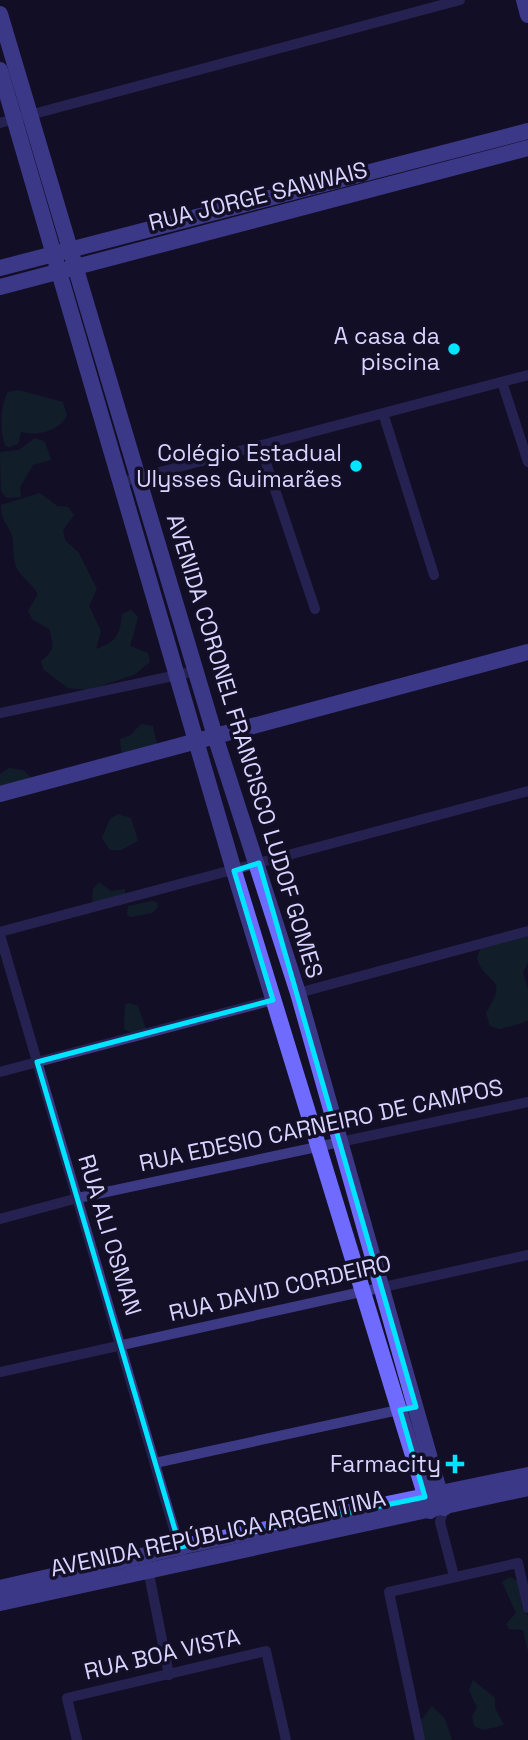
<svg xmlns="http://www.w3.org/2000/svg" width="528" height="1740" font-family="'Space Grotesk',sans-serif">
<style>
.green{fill:#12302f}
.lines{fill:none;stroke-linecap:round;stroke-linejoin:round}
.street{stroke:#3d3a85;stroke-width:10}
.secondary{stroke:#6f6bff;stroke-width:16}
.marked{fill:none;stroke:#00e5ff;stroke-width:5;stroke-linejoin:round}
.poi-dot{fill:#00e5ff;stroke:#130f26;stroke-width:2.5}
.labels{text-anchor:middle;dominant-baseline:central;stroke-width:7;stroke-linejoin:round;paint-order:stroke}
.street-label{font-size:23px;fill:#d9d4ff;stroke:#130f26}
.poi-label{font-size:23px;fill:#d9d4ff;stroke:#130f26;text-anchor:end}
</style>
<rect width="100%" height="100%" fill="#130f26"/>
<g class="green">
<path d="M18 390 63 402 67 416C57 432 36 436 21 432L18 444 9 447 5 446C0 430 0 406 8 392Z"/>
<path d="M35 438 45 442 51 460 33 465 20 487 21 497 7 498 1 491 0 452 19 450Z"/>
<path d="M40 493 57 506 68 507 74 515 63 530 65 540 79 553 97 589 89 606 101 631 96 649C117 642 120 635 122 614L131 610 138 617 130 646 148 653 150 662 134 675 88 690 68 688 44 670 41 661C55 652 54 643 49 629L33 620 28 611 38 594C33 585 26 581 20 573 12 562 14 554 13 541 12 527 0 522 1 505Z"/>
<path d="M141 724 153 726 157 745 122 758 120 739 131 735Z"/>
<path d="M9 768 23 770 34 781 0 791V774Z"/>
<path d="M118 814 131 818 138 841 121 850H110L102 838 110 819Z"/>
<path d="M99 882 111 891 125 889V894L92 903 93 889Z"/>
<path d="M152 901 157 902 158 907 152 913 131 917 127 915 128 906Z"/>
<path d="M528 936V962L523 973 528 989V1021L500 1029 490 1026 486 1013C511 974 485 986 477 958L481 947Z"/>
<path d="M129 1003 138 1006 146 1029 132 1033 124 1029 125 1005Z"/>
<path d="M510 1577 518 1581 522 1607 528 1616V1652L523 1630 509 1629 506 1624 516 1613 502 1582Z"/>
<path d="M473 1680 495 1698V1708L504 1725 483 1730 474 1726 472 1716 477 1708 469 1690Z"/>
<path d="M432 1706 445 1719 452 1740H424L418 1724Z"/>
</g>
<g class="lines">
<g class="street">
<path d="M0 123 460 0"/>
<path d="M502 382 528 462"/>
<path d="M383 413 434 575"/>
<path d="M260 445 315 609"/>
<path d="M122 482 528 375"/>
<path d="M0 713 196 671"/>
<path d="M0 932 528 791"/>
<path d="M0 935 181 1553"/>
<path d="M298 993 528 931"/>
<path d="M0 1072 273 1000"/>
<path d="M0 1219 78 1198 528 1102"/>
<path d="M0 1372 528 1255"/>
<path d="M155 1463 403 1409"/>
<path d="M444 1508 440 1522 454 1576"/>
<path d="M147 1564 169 1675"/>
<path d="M77 1740 67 1698 266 1651 286 1740"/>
<path d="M420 1740 389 1592 518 1563 528 1608"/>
</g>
<g class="secondary">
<path d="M524 0 528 15"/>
<path d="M0 14 215 736 298 993 444 1508"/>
<path d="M0 70 234 871 430 1511"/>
<path d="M0 268 528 131"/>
<path d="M0 287 528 148"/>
<path d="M0 794 528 652"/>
<path d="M0 1588 194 1544 528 1475"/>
<path d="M0 1603 528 1488"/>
</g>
</g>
<path d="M0 0H528V1740H0ZM259 863 416 1407 400 1410 425 1497 180 1547 37 1062 273 1000 234 871Z" fill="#130f26" fill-opacity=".55" fill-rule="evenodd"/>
<path class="marked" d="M259 863 416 1407 400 1410 425 1497 180 1547 37 1062 273 1000 234 871Z"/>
<g class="poi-dot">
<circle cx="454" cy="349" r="7"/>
<circle cx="356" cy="466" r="7"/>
<path d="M451.5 1453.5h7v7h7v7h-7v7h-7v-7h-7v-7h7z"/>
</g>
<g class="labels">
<g class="street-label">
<text transform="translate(258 196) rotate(-14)">RUA JORGE SANWAIS</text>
<text transform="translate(245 746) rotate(73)">AVENIDA CORONEL FRANCISCO LUDOF GOMES</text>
<text transform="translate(321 1125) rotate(-12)">RUA EDESIO CARNEIRO DE CAMPOS</text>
<text transform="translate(110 1235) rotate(73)">RUA ALI OSMAN</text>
<text transform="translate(280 1288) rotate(-13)">RUA DAVID CORDEIRO</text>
<text transform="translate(218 1533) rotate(-12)">AVENIDA REPÚBLICA ARGENTINA</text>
<text transform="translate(162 1654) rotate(-13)">RUA BOA VISTA</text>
</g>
<g class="poi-label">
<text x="440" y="336">A casa da<tspan x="440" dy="26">piscina</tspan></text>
<text x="342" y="453">Colégio Estadual<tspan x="342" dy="26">Ulysses Guimarães</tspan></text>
<text x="441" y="1464">Farmacity</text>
</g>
</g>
</svg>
